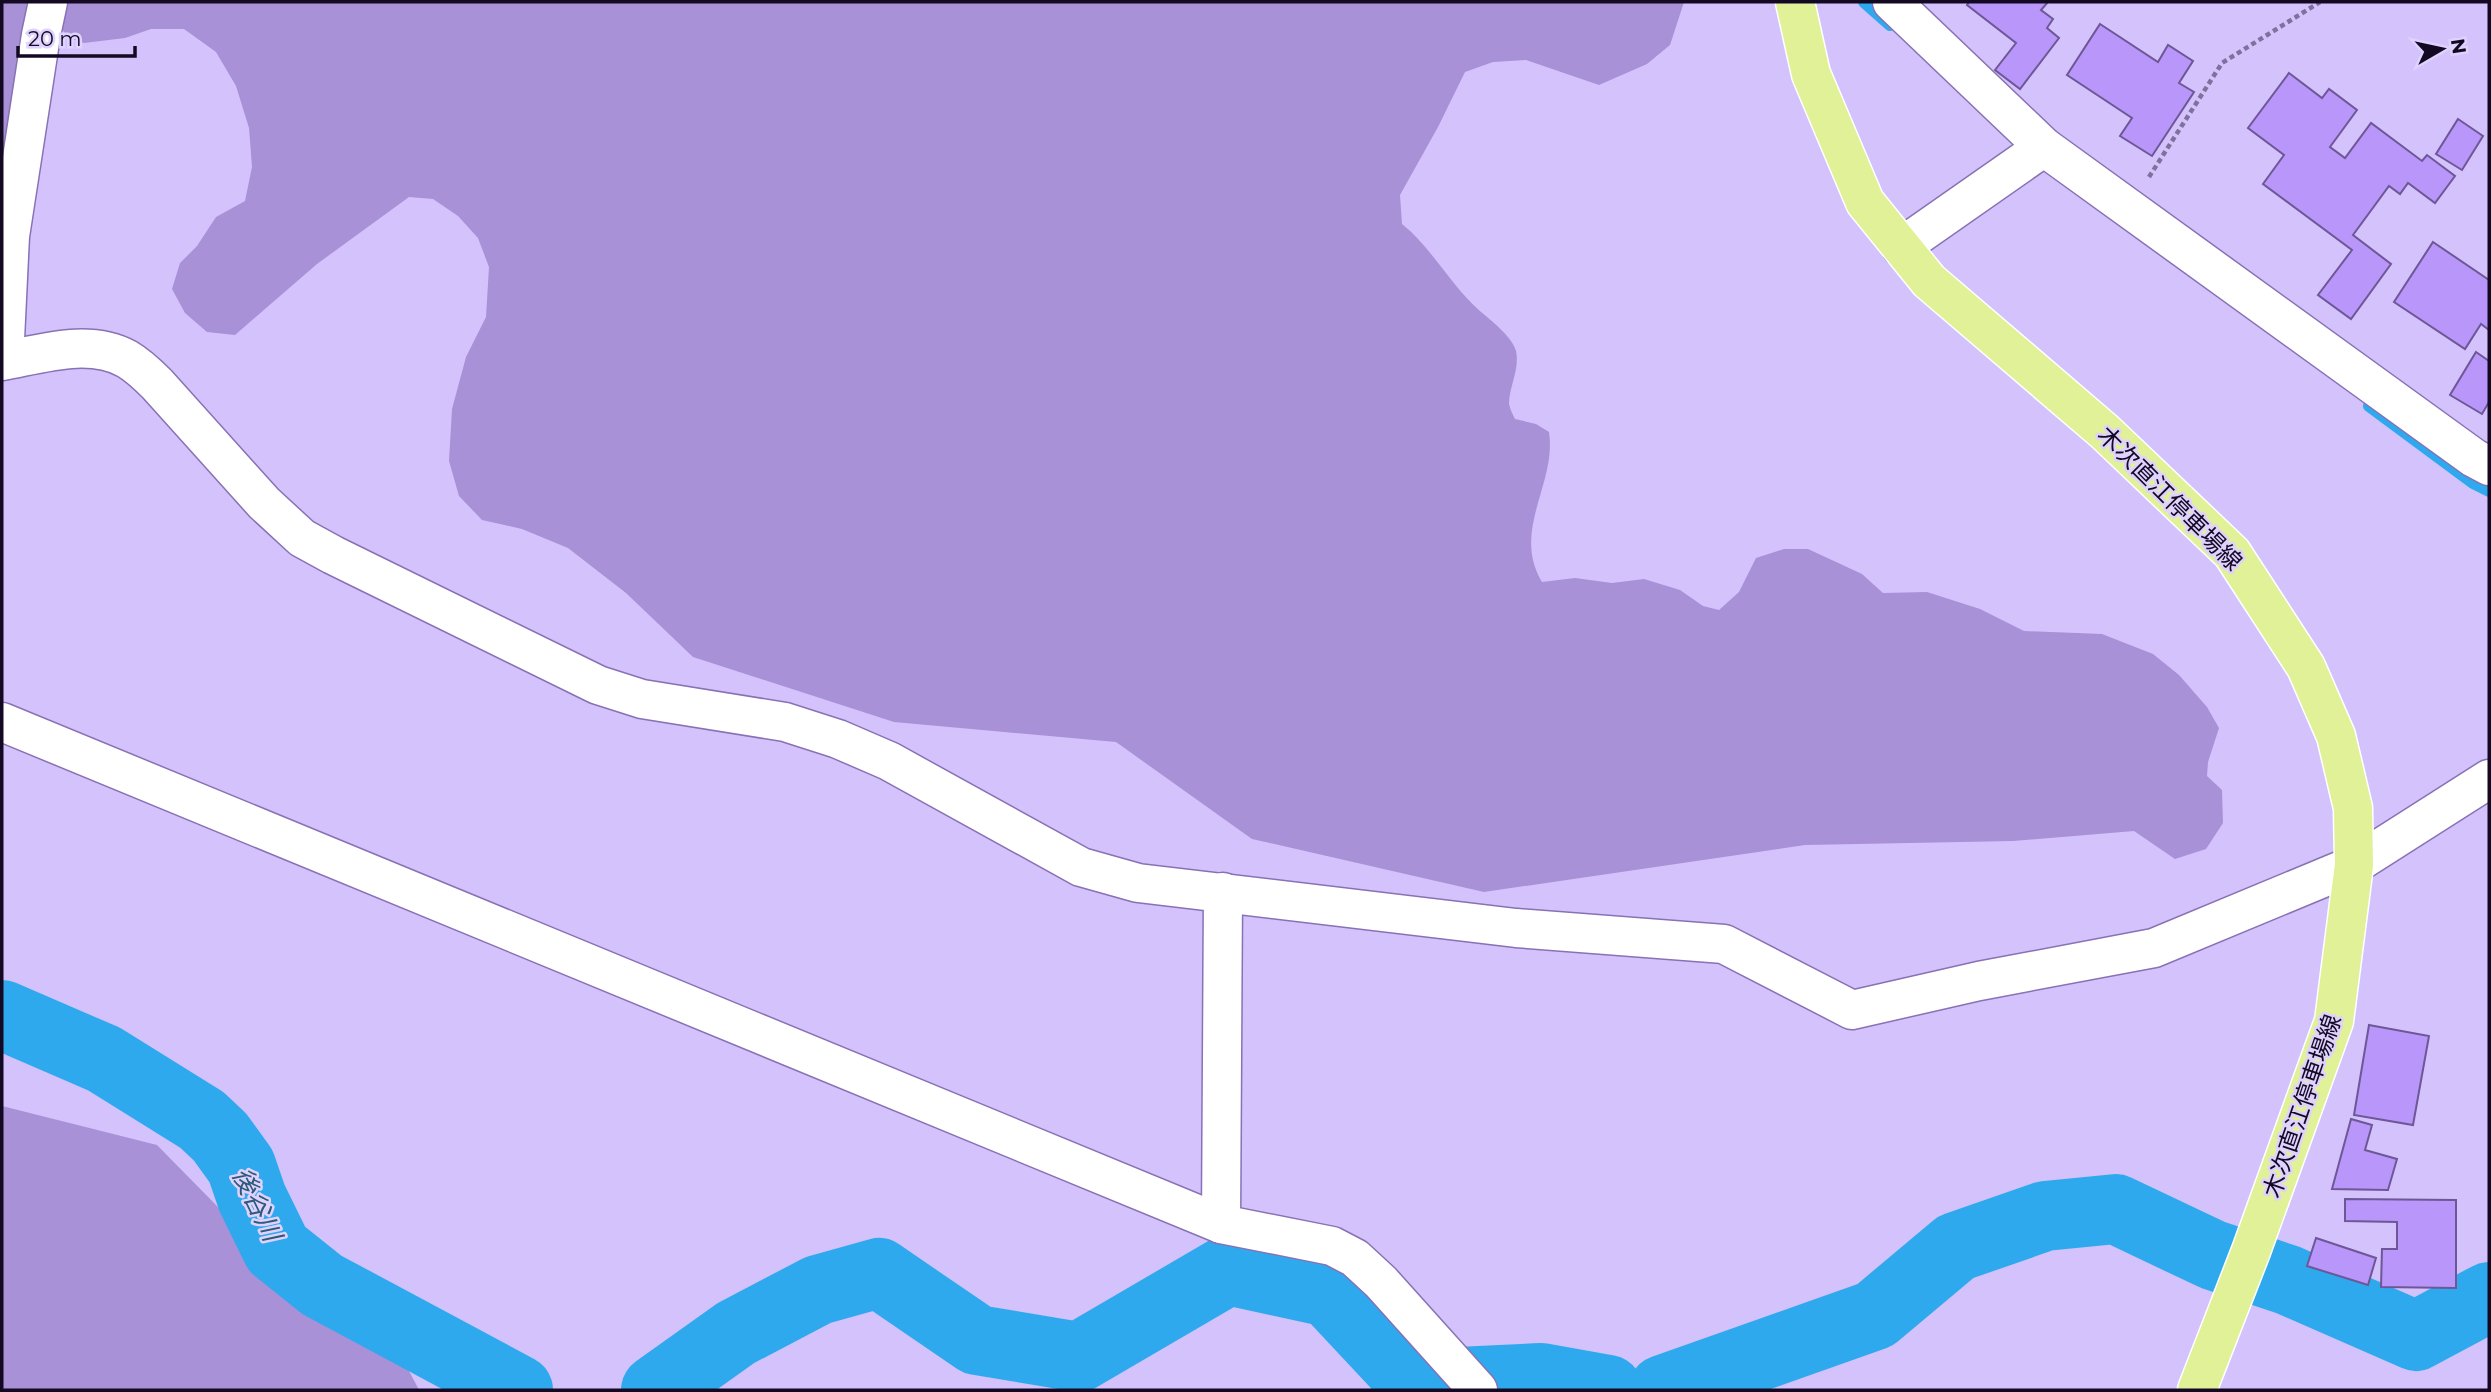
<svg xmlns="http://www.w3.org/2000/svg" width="2491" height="1392" font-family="Montserrat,'Noto Sans JP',sans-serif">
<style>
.green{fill:#a891d6}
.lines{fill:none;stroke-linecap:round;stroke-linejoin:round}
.stream{stroke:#2ea9ee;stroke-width:12}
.river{stroke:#2ea9ee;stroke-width:70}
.building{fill:#b996fa;stroke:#6e5797;stroke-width:2}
.minor-casing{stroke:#8871b4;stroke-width:41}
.major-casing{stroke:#fff;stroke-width:41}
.path{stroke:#7f709c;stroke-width:4.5;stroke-dasharray:5 3.5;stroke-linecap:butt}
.minor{stroke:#fff;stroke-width:38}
.major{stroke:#e0f197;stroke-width:38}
.labels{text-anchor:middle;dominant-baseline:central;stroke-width:5;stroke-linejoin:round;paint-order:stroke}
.street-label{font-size:24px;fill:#130923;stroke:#dfd2fe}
.water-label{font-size:26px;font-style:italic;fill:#2c5a77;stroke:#dfd2fe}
</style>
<rect width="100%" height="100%" fill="#d4c2fc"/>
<g class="green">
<path d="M2 2H27L2 165Z"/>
<path d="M63 2H1684L1670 45 1647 64 1599 85 1526 60 1493 62 1465 72 1438 127 1400 195 1402 224C1433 249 1450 285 1481 312 1491 320 1513 338 1516 351 1520 369 1509 387 1509 404 1510 409 1513 415 1515 419L1536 424 1549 432C1557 484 1511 530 1542 582L1575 578 1612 583 1644 579 1680 590 1703 606 1719 610 1739 592 1756 558 1784 549H1808L1862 574 1883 593 1927 592 1980 609 2024 631 2102 634 2153 654 2179 675 2207 707 2219 728 2208 762 2207 776 2222 790 2223 823 2206 849 2175 859 2134 831 2013 841 1805 845 1484 892 1252 839 1116 742 894 722 693 657 626 593 568 548 522 529 482 520 459 496 449 461 452 409 466 357 486 317 489 267 478 238 458 216 433 199 409 197 317 264 235 335 207 332 185 313 172 289 180 263 197 246 216 217 245 201 252 167 249 128 236 86 216 52 184 29H151L125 38 84 43 67 37 58 22Z"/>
<path d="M2 1106 157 1145 270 1260 396 1346 419 1390H2Z"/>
</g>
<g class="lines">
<g class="stream">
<path d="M1864 2 1890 25"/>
<path d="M2369 406 2473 483 2489 491"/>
</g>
<g class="river">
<path d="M2 1015 104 1059 202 1120 220 1137 241 1166 252 1198 277 1249 322 1285 518 1390"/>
<path d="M656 1390 736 1333 818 1290 879 1273 977 1340 1079 1357 1228 1270 1329 1292 1415 1384 1541 1378 1608 1390"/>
<path d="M1663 1390 1875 1315 1956 1247 2045 1216 2116 1209 2213 1255 2288 1280 2416 1336 2489 1297"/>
</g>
</g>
<g class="building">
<path d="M1969 2H2048L2041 10 2053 19 2047 28 2059 38 2020 89 1995 70 2016 43 1967 5Z"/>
<path d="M2100 24 2158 62 2168 45 2193 61 2179 83 2194 92 2152 156 2120 136 2132 118 2067 75Z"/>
<path d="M2289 73 2322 98 2329 89 2357 110 2330 147 2345 158 2371 123 2422 161 2427 155 2455 176 2435 203 2408 183 2400 194 2389 186 2353 235 2391 264 2351 319 2318 295 2352 250 2263 184 2284 155 2248 128Z"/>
<path d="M2458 119 2483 136 2462 170 2436 154Z"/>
<path d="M2433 242 2489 280V330L2481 324 2465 349 2394 302Z"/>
<path d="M2476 352 2489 361V402L2482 414 2450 395Z"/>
<path d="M2369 1025 2429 1036 2413 1125 2354 1115Z"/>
<path d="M2351 1119 2372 1125 2365 1150 2397 1159 2388 1190 2332 1189Z"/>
<path d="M2345 1199 2456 1200V1288L2381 1287 2382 1249H2397V1222L2345 1221Z"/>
<path d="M2316 1238 2376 1258 2368 1285 2307 1266Z"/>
</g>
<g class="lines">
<g class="minor-casing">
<g id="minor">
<path d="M1892 2 2044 147 2474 458 2489 466"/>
<path d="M1901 247 2044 147"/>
<path d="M4 360 10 236 41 35 48 2"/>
<path d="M2 361C41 354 89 338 127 359 139 366 148 375 157 384L264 503 302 538 333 555 598 685 642 699 785 722 838 739 889 761 1081 867 1138 883 1516 928 1724 944 1852 1010 1979 981 2154 948 2354 865 2489 779"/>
<path d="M2 722 1221 1224 1332 1246 1355 1258 1381 1282 1478 1390"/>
<path d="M1221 1224 1223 892"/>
</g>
</g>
<g class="major-casing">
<path id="major" d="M1795 2 1811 74 1865 202 1929 281 2105 432 2232 553 2306 667 2336 736 2353 808 2354 865 2334 1021 2251 1251 2197 1390"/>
</g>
<path class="path" d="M2149 177 2222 63 2320 2"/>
<use href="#minor" class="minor"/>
<use href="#major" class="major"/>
</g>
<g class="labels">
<g class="street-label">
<text transform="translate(2170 498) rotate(45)">木次直江停車場線</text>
<text transform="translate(2302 1106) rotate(-71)">木次直江停車場線</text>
</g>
<g class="water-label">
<text transform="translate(257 1204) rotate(64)">後谷川</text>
</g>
</g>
<rect width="2491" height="1392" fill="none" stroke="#130923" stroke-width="7"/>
<g transform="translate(2442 49) rotate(81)" stroke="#dfd2fe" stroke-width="5" paint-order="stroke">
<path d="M0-5L12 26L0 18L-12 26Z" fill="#130923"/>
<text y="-10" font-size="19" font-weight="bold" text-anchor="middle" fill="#130923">N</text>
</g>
<path d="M18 46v10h117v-10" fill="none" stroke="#130923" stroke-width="3.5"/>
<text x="28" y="46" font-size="21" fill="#130923" stroke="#dfd2fe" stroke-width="5" paint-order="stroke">20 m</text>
</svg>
